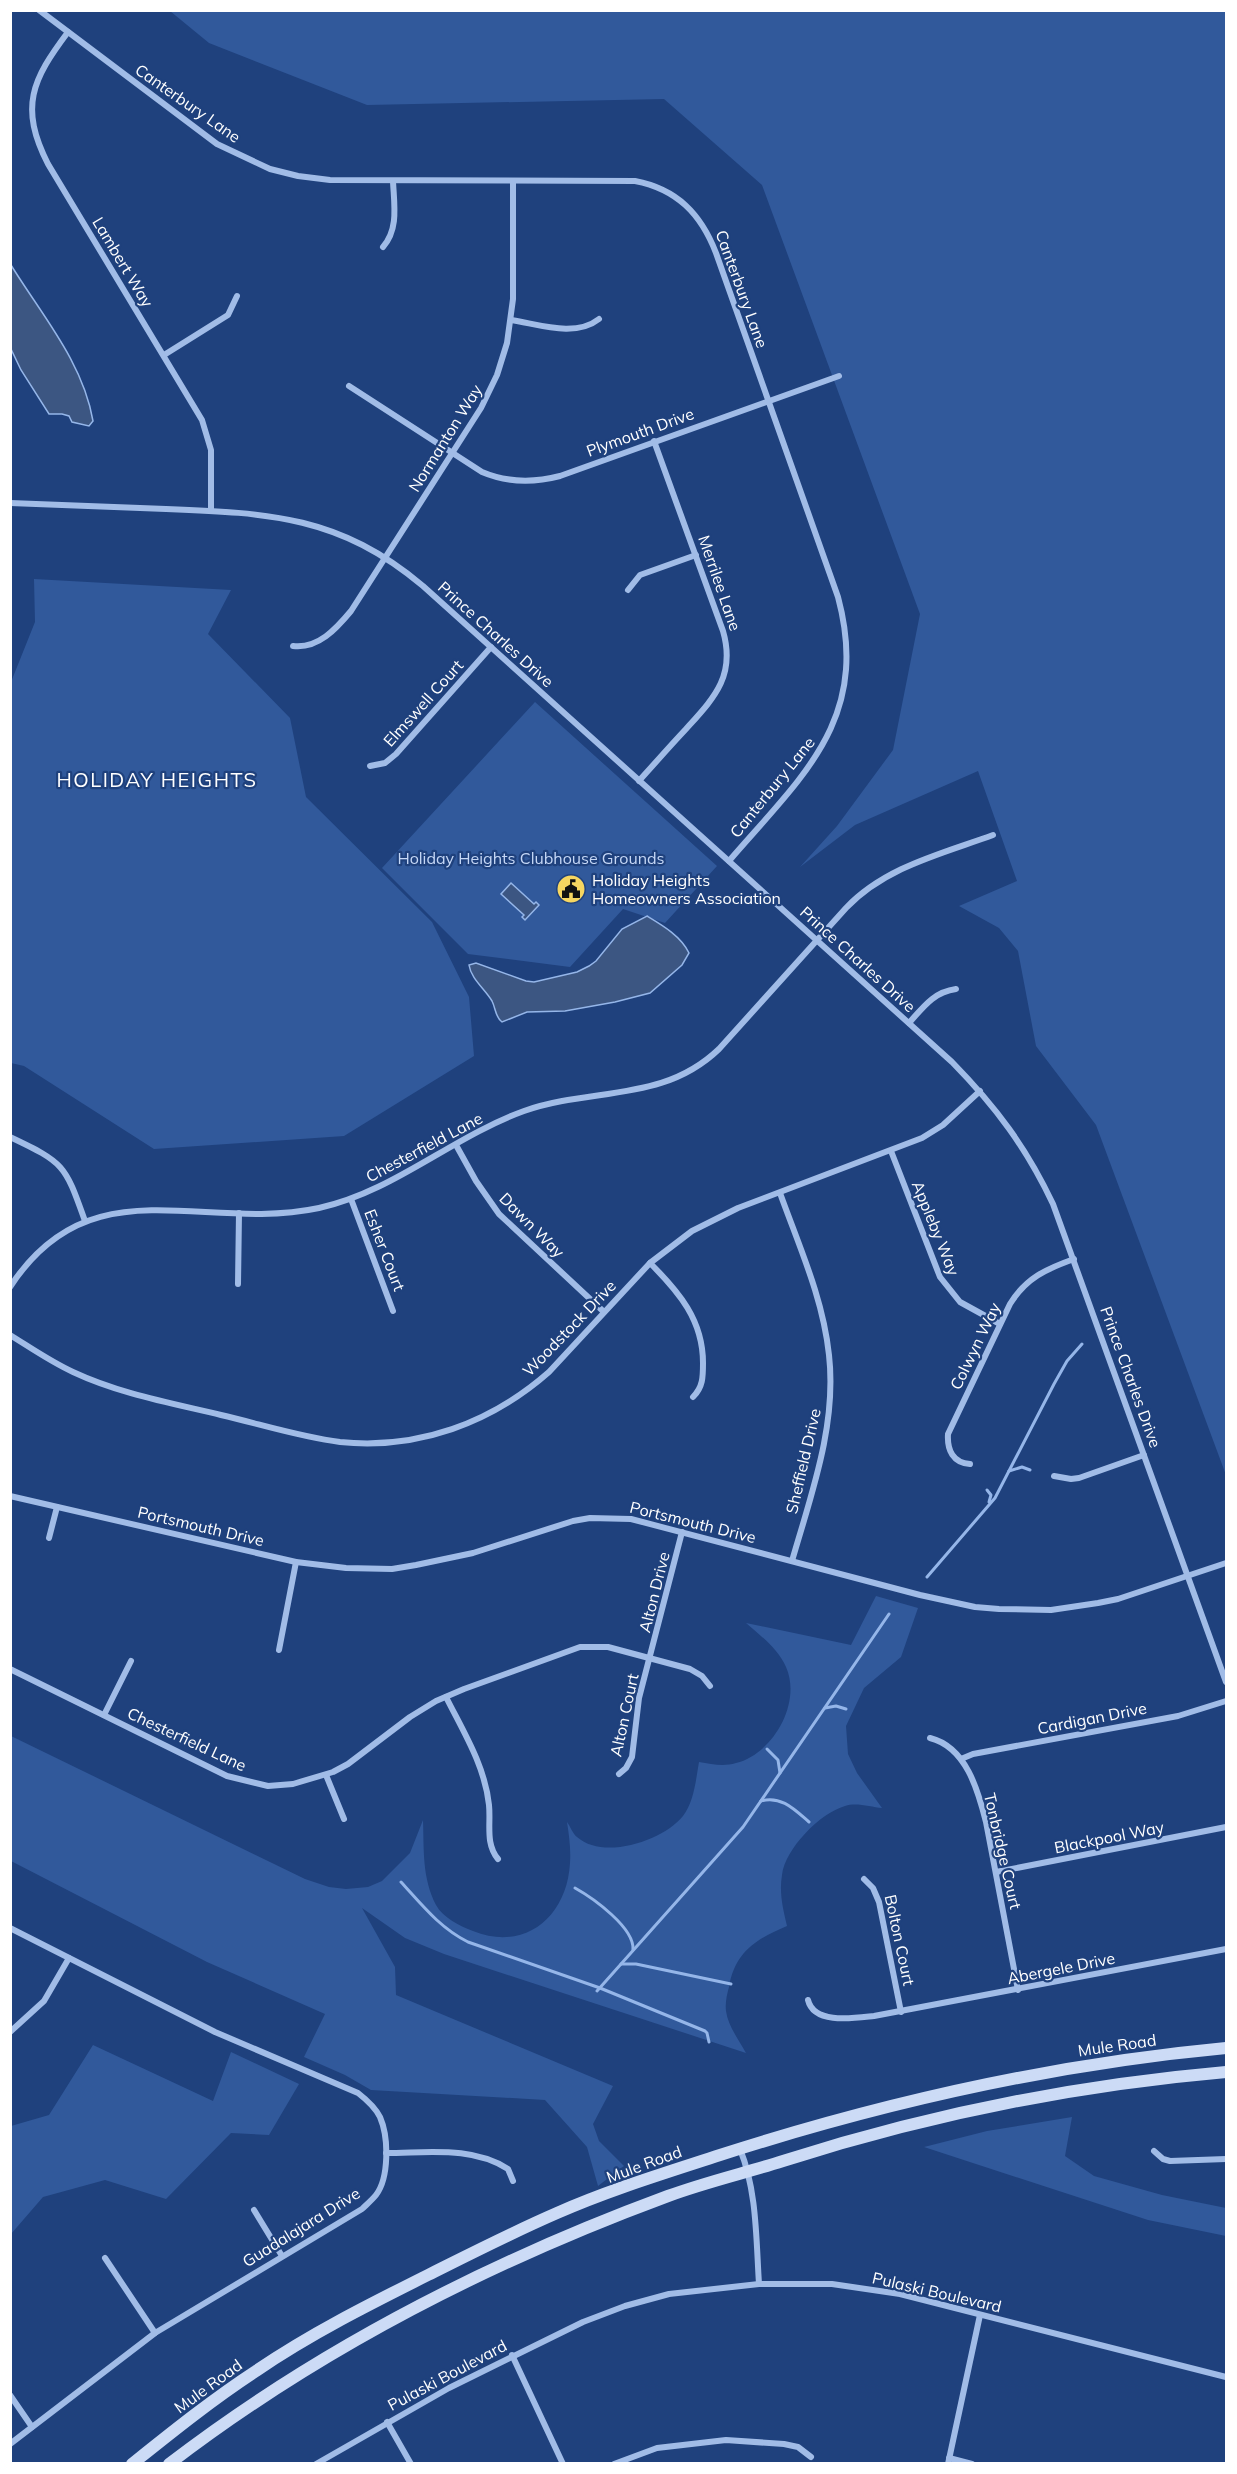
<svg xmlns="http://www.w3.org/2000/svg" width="1237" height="2474" font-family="Mulish,sans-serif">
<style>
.green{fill:#31599b}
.water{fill:#3c5682;stroke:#95b6e9;stroke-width:1.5}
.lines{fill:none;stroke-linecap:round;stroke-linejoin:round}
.stream{stroke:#95b6e9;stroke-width:3}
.street{stroke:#a1bce7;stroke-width:6}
.secondary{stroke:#ccdbf6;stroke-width:12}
.labels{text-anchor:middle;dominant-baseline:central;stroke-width:4.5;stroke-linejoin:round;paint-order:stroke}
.street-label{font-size:16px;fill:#fff;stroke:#1f417d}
.park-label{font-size:16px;fill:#c5d7f6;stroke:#1f417d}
.poi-label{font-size:16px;fill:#fff;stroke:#1f417d;text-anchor:start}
.quarter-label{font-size:20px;letter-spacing:1.5px;fill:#fff;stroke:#1f417d}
</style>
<rect width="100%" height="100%" fill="#1f417d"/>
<g class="green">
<path d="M170 11H1226V1475L1096 1125 1036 1046 1018 951 999 928 959 906 1017 881 978 771 855 825 800 867 837 826 893 750 920 614 762 185 664 99 367 105 209 43Z"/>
<path d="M34 579 231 590 208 634 290 718 306 797 432 922 469 997 474 1056 344 1136 154 1149 24 1066 11 1063V682L35 622Z"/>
<path d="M535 702 717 866 665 923 623 909 570 967 468 954 382 868Z"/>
<path d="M876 1596 918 1608 901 1657 864 1688 846 1726 848 1754 857 1773 882 1808C871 1807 856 1802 845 1806 820 1813 785 1849 782 1875 779 1893 783 1909 787 1926 756 1939 735 1952 729 1987 727 1994 725 2003 726 2011 728 2026 739 2040 746 2053L444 1954 405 1938 362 1908 395 1967 396 1995 613 2086 593 2124 599 2141 624 2166 598 2186 587 2147 545 2100 371 2090 345 2075 304 2057 325 2014 207 1962 11 1861V1736L305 1879 329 1887 346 1889 368 1887 382 1881 410 1853 423 1820C424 1850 422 1878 436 1905 443 1918 460 1926 473 1931 525 1952 567 1917 570 1863 571 1849 569 1835 567 1822 570 1826 573 1834 577 1837 604 1861 664 1840 683 1816 694 1802 696 1779 699 1762 712 1764 723 1767 736 1763 773 1754 802 1703 786 1667 778 1649 761 1636 746 1623L851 1645Z"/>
<path d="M93 2045 213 2101 231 2052 299 2084 269 2135 231 2133 166 2199 105 2180 43 2197 11 2234V2126L49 2115Z"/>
<path d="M1072 2117 1065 2156 1094 2176 1162 2195 1226 2208V2236L1148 2220 924 2147 987 2131Z"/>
</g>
<g class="water">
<path d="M11 265C41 314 83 362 93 421L89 426 72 422 69 416 62 414H49L21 370 11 349Z"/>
<path d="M511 883 534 904 536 902 539 905 525 920 522 917 524 915 501 894Z"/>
<path d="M647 916C662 925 681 936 689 953L682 965 650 993 615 1002 565 1011 527 1012 502 1022C495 1017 496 1009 492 1001 485 989 471 979 469 965L476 963 526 981 534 982 577 972 589 966 596 961 622 929Z"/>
</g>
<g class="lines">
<g class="stream">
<path d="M1009 1471 1022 1467 1030 1470"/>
<path d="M987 1490 991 1495 989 1502"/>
<path d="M927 1577 995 1498 1054 1384 1067 1361 1082 1344"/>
<path d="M825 1708 836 1706 846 1709"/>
<path d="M767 1749 778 1760 780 1773"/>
<path d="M761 1801C781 1795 795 1810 809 1822"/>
<path d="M401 1882C422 1905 440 1928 468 1942L600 1988 705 2031 707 2033 709 2042"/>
<path d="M575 1888C593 1898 635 1928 633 1950"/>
<path d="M621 1964H636L731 1984"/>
<path d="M597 1991 743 1827 889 1614"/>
</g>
<g class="street">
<path d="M39 10 217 144 270 169 298 176 330 180 635 181C677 189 701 214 716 253L838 597C871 720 802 776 729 861"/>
<path d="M68 32C32 80 19 107 48 164L202 420 211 450V511"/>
<path d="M383 247C399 229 394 204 393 181"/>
<path d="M511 320C538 324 575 338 599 319"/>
<path d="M164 355 228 315 237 296"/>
<path d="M349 386 482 472C508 483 533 483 560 476L839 376"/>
<path d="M10 503C62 505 114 507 166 509 270 513 340 516 423 586L952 1062C996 1107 1026 1147 1053 1204L1226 1682"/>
<path d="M628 590 640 575 696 555"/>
<path d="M293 646C318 649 336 629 351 611L481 408 497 375 507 343 513 299V181"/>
<path d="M370 766 385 763 396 754 491 647"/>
<path d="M639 781C655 763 670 746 686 729 714 698 736 676 723 631L654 441"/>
<path d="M909 1023C924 1006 934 992 956 989"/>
<path d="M10 1137C65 1163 65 1165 85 1221"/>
<path d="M456 1145 476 1181 499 1214 604 1312"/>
<path d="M891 1151 940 1277 960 1302 1000 1324"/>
<path d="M780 1193C799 1246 823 1298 829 1355 837 1425 811 1495 792 1561"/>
<path d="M351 1199 393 1311"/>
<path d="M650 1263C679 1292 703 1320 703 1363 703 1377 703 1387 693 1397"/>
<path d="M238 1284 239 1213"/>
<path d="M10 1287C91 1163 202 1233 319 1208 393 1192 452 1137 524 1111 592 1087 663 1103 719 1049L846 908C885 867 941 854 993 835"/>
<path d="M10 1335C31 1348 51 1362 73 1372 120 1394 171 1403 221 1415 260 1424 300 1437 340 1442 418 1450 491 1423 549 1372L650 1263 692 1231 738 1208 922 1138 943 1125 980 1091"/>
<path d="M970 1464C953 1463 947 1450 948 1434L1010 1304C1026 1278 1046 1269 1074 1259"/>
<path d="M1054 1476 1071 1479 1079 1478 1144 1455"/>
<path d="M10 1496 296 1562 346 1568 392 1569 416 1565 473 1553 573 1521 590 1518 631 1519 920 1595 975 1607 999 1609 1051 1610 1098 1603 1118 1599 1226 1563"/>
<path d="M49 1538 57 1507"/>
<path d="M279 1650 296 1562"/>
<path d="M10 1669 227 1776 268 1786 293 1784 333 1772 348 1764 410 1717 436 1701 464 1689 580 1647H608L690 1669 702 1676 710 1686"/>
<path d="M446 1697C463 1731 485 1766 489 1805 491 1824 485 1843 498 1859"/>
<path d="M104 1715 131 1661"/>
<path d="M930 1738C966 1747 978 1790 986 1822L1018 1990"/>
<path d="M961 1759 973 1754 1178 1716 1226 1701"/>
<path d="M619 1774 626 1768 632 1757 639 1698 682 1532"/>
<path d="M326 1775 344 1819"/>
<path d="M996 1872 1226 1827"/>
<path d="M864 1879 873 1888 879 1902 901 2012"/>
<path d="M10 1928 215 2032 358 2093C367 2100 375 2107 380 2117 389 2138 389 2178 376 2195 372 2200 366 2205 362 2209L155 2333 10 2444"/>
<path d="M808 2000C814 2025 855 2018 874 2016L1226 1949"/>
<path d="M10 2032 44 2001 69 1958"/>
<path d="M740 2149C757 2191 756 2238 759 2284"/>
<path d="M1154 2151 1163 2159 1170 2161 1226 2159"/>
<path d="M386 2153C428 2153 472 2146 508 2169L513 2181"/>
<path d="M254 2210 282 2256"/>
<path d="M105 2258 155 2333"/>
<path d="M512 2355 563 2464"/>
<path d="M10 2395 32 2427"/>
<path d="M387 2422 411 2464"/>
<path d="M949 2458 972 2464"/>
<path d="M316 2464 449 2388 583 2322 625 2306 669 2294 759 2284H832L900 2294 1226 2377"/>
<path d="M614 2464 657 2448 726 2440 784 2444 798 2447 811 2457"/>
<path d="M948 2464 980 2315"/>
</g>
<g class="secondary">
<path d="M132 2464C172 2432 213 2399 256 2371 310 2334 370 2304 428 2275 470 2254 513 2232 557 2213 609 2190 665 2173 720 2155 885 2102 1054 2064 1226 2048"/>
<path d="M169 2464C319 2349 492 2261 668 2196 706 2182 745 2173 783 2161 927 2115 1076 2085 1226 2072"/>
</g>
</g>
<defs>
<g id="civic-disc" transform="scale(1.5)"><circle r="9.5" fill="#f6d661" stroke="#1f417d"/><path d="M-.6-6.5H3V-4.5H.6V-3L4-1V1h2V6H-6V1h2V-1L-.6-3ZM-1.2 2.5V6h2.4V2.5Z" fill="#111"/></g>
</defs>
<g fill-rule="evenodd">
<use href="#civic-disc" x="571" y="889"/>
</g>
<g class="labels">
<g class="street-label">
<text transform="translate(188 103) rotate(35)">Canterbury Lane</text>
<text transform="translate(123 262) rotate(59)">Lambert Way</text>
<text transform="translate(742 289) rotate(70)">Canterbury Lane</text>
<text transform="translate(640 432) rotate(-20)">Plymouth Drive</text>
<text transform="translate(445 438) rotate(-58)">Normanton Way</text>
<text transform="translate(720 583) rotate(71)">Merrilee Lane</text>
<text transform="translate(496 634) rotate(42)">Prince Charles Drive</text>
<text transform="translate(423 703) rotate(-48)">Elmswell Court</text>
<text transform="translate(772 787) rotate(-51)">Canterbury Lane</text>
<text transform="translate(858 959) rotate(42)">Prince Charles Drive</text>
<text transform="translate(424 1147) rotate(-28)">Chesterfield Lane</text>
<text transform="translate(532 1225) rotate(45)">Dawn Way</text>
<text transform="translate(936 1228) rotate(68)">Appleby Way</text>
<text transform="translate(385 1250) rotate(69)">Esher Court</text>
<text transform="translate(569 1328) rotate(-46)">Woodstock Drive</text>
<text transform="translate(975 1346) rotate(-64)">Colwyn Way</text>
<text transform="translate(1131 1377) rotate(70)">Prince Charles Drive</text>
<text transform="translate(803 1461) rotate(-77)">Sheffield Drive</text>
<text transform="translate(693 1522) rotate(14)">Portsmouth Drive</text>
<text transform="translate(201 1526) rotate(13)">Portsmouth Drive</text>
<text transform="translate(654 1592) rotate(-76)">Alton Drive</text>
<text transform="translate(624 1715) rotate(-78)">Alton Court</text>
<text transform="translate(1092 1718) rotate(-11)">Cardigan Drive</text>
<text transform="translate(187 1739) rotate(25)">Chesterfield Lane</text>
<text transform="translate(1109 1837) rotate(-11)">Blackpool Way</text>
<text transform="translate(1003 1851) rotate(77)">Tonbridge Court</text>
<text transform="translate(900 1940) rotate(78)">Bolton Court</text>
<text transform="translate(1061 1968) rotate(-11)">Abergele Drive</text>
<text transform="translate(1117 2045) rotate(-8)">Mule Road</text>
<text transform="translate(644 2164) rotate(-20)">Mule Road</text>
<text transform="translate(301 2227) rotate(-32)">Guadalajara Drive</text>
<text transform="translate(937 2292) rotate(13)">Pulaski Boulevard</text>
<text transform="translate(447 2375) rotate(-28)">Pulaski Boulevard</text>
<text transform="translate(208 2386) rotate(-36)">Mule Road</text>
</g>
<g class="park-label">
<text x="531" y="858">Holiday Heights Clubhouse Grounds</text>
</g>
<g class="poi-label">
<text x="592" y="880">Holiday Heights<tspan x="592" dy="18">Homeowners Association</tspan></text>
</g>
<g class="quarter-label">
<text x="157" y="779">HOLIDAY HEIGHTS</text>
</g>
</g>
<rect width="1237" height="2474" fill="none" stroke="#ffffff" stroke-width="24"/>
</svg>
